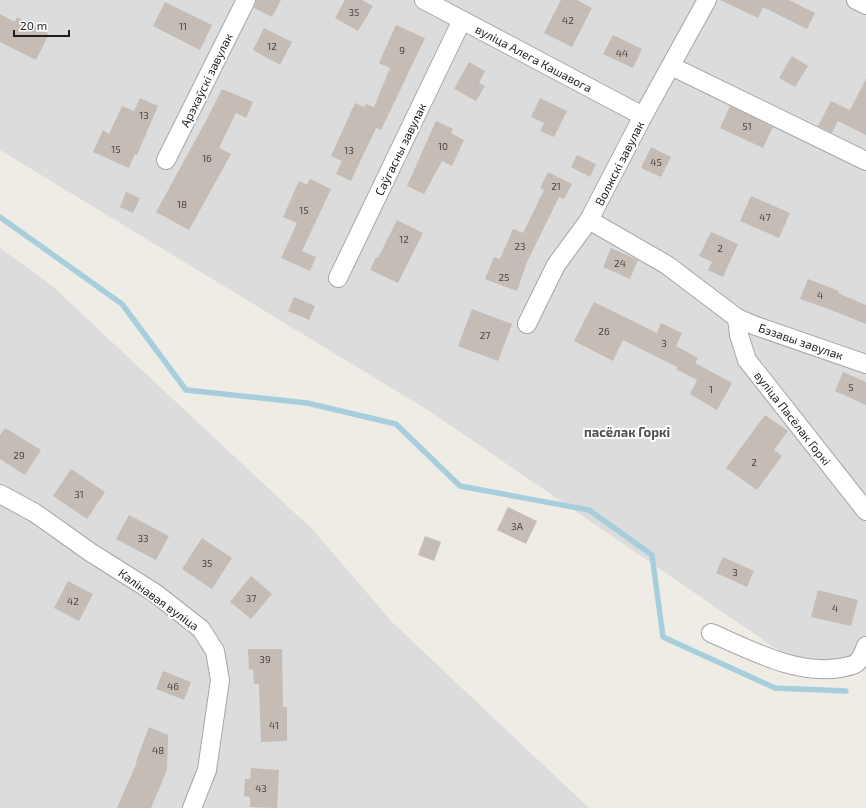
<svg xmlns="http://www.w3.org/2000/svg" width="866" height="808" font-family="'Exo 2',sans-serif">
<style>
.residential{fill:#dddcdc}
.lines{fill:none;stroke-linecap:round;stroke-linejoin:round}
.stream{stroke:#a7cedc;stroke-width:5.5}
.building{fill:#c4bcb5}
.street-casing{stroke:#a6a6a6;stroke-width:20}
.street{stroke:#fff;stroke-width:18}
.labels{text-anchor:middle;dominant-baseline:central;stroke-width:4;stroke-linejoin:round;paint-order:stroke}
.number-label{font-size:10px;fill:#484644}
.street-label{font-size:12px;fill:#1f1f1f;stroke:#fff}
.neighbourhood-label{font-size:13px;font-weight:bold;fill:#525252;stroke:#fff}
</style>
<rect width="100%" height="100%" fill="#efece5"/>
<g class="residential">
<path d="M0 0H866V659L804 668 431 412 0 150Z"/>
<path d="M0 248 51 285 313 530 392 622 589 808H0Z"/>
</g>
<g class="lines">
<path class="stream" d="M0 217 122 304 186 390 307 403 396 424 460 486 589 510 652 555 663 637 775 688 846 691"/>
</g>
<g class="building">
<path d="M256 0H281L272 17 254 8Z"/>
<path d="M345 0H362L373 6 358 31 335 18Z"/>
<path d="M561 0H577L592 8 572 47 544 33Z"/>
<path d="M720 0H789L815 13 807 29 763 7 758 18Z"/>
<path d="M165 2 212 25 200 50 153 26Z"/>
<path d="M0 14 15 22 17 17 49 34 36 60 0 42Z"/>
<path d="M396 25 425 38 381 130 376 128 351 181 336 174 342 161 331 156 355 103 364 107 366 104 374 107 390 68 379 63Z"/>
<path d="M264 28 292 42 280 65 253 50Z"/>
<path d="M613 35 642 49 633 68 603 54Z"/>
<path d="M792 56 808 66 795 87 779 78Z"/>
<path d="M469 62 485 71 479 83 485 86 476 101 454 89Z"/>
<path d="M866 79V135L838 121 832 133 818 126 831 101 850 110Z"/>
<path d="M222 89 253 102 246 118 236 113 219 148 231 154 189 230 156 212 207 119Z"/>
<path d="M140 98 158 106 137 155 135 154 129 168 93 152 103 130 109 134 122 106 134 111Z"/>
<path d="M540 98 567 111 554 137 540 131 544 123 531 117Z"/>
<path d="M730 106 773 127 763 148 720 128Z"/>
<path d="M436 121 453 129 451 133 464 140 452 166 442 161 424 194 407 186Z"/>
<path d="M651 147 671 157 661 177 641 168Z"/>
<path d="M577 155 596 164 590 177 571 167Z"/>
<path d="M548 172 572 184 564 199 559 197 527 262 517 291 485 279 494 257 500 259 513 229 523 233 544 190 540 188Z"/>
<path d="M310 179 331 189 302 251 316 257 310 271 281 258 297 223 283 217 299 181 307 185Z"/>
<path d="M126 192 140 198 133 213 120 207Z"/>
<path d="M751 196 790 213 779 238 740 221Z"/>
<path d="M397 220 423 233 398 283 370 270 376 257 378 258Z"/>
<path d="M711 232 738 244 723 277 708 270 712 262 699 256Z"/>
<path d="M611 248 638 260 630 279 603 267Z"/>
<path d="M808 279 839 291 838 293 866 305V324L831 310 800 299Z"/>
<path d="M294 297 315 306 309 320 288 311Z"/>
<path d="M594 302 657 333 661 323 682 333 676 346 698 358 695 363 732 383 717 410 690 394 697 380 676 369 677 367 623 340 613 361 574 341Z"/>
<path d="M472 309 512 324 498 361 458 346Z"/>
<path d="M843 372 866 382V405L835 391Z"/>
<path d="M765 415 788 431 774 450 782 456 757 490 726 468Z"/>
<path d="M5 428 41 450 25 475 0 459V435Z"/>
<path d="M71 469 105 492 87 519 53 496Z"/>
<path d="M508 507 537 521 526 544 497 530Z"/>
<path d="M129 515 169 536 156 560 116 539Z"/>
<path d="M425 536 441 542 434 561 418 555Z"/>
<path d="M202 538 232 558 212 589 182 569Z"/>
<path d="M723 557 754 571 747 587 716 573Z"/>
<path d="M251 576 272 594 251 619 230 602Z"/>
<path d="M68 581 93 594 79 621 54 608Z"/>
<path d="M818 590 858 600 851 626 811 617Z"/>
<path d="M248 649H282L283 707H287V741L261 742 259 684H254L253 669 249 670Z"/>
<path d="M163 671 191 682 184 700 156 689Z"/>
<path d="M149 727 168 735 167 770 151 808H117L137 762 136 761Z"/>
<path d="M251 768 279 770 277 808 250 807V797L244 796 245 779H250Z"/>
</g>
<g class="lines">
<g class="street-casing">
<g id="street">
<path d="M424 0 643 116"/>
<path d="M856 0 866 5"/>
<path d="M671 66 866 161"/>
<path d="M166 160 246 0"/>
<path d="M589 220 667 265 737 318 756 326 866 364"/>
<path d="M338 278 462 20"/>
<path d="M737 318 739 335 747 360 866 511"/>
<path d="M527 324 556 265 589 220 643 116 707 0"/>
<path d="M0 494 35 513 90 552 155 593 201 629 215 651 220 680 207 770 192 808"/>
<path d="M711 633C751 650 795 675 840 668 845 667 851 666 855 664 861 660 864 652 866 646"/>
</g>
</g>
<use href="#street" class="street"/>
</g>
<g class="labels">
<g class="number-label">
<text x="354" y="12">35</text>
<text x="568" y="20">42</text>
<text x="183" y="26">11</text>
<text x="272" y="46">12</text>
<text x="402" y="50">9</text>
<text x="622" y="53">44</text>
<text x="144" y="115">13</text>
<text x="747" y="126">51</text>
<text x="443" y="146">10</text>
<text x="116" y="149">15</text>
<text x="349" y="150">13</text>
<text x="207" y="158">16</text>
<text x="656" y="162">45</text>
<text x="556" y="186">21</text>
<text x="182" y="204">18</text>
<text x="304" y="210">15</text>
<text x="765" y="217">47</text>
<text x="404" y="239">12</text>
<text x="520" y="246">23</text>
<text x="720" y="248">2</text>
<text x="620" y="263">24</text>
<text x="504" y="277">25</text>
<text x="820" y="295">4</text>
<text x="604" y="331">26</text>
<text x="485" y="335">27</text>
<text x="664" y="343">3</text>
<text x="851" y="387">5</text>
<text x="711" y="389">1</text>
<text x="19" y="455">29</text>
<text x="754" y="462">2</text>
<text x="79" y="494">31</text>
<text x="517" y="526">3А</text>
<text x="143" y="538">33</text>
<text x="207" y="563">35</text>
<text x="735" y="572">3</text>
<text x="251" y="598">37</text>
<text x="73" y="601">42</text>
<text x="835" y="608">4</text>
<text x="265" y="659">39</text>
<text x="173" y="686">46</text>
<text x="274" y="725">41</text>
<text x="158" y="750">48</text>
<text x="261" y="788">43</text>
</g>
<g class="street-label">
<text transform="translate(534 58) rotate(28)">вуліца Алега Кашавога</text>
<text transform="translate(206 80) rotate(-64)">Арэхаўскі завулак</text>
<text transform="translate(400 149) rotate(-64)">Саўгасны завулак</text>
<text transform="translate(619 163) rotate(-63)">Волжскі завулак</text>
<text transform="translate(801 341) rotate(19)">Бэзавы завулак</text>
<text transform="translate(793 418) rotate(52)">вуліца Пасёлак Горкі</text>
<text transform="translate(159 599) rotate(36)">Калінавая вуліца</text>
</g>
<g class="neighbourhood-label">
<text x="627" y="432">пасёлак Горкі</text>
</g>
</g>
<path d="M14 30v6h55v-6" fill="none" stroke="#1f1f1f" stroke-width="2"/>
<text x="20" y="30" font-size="12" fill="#1f1f1f" stroke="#ffffff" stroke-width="3" paint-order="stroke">20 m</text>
</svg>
